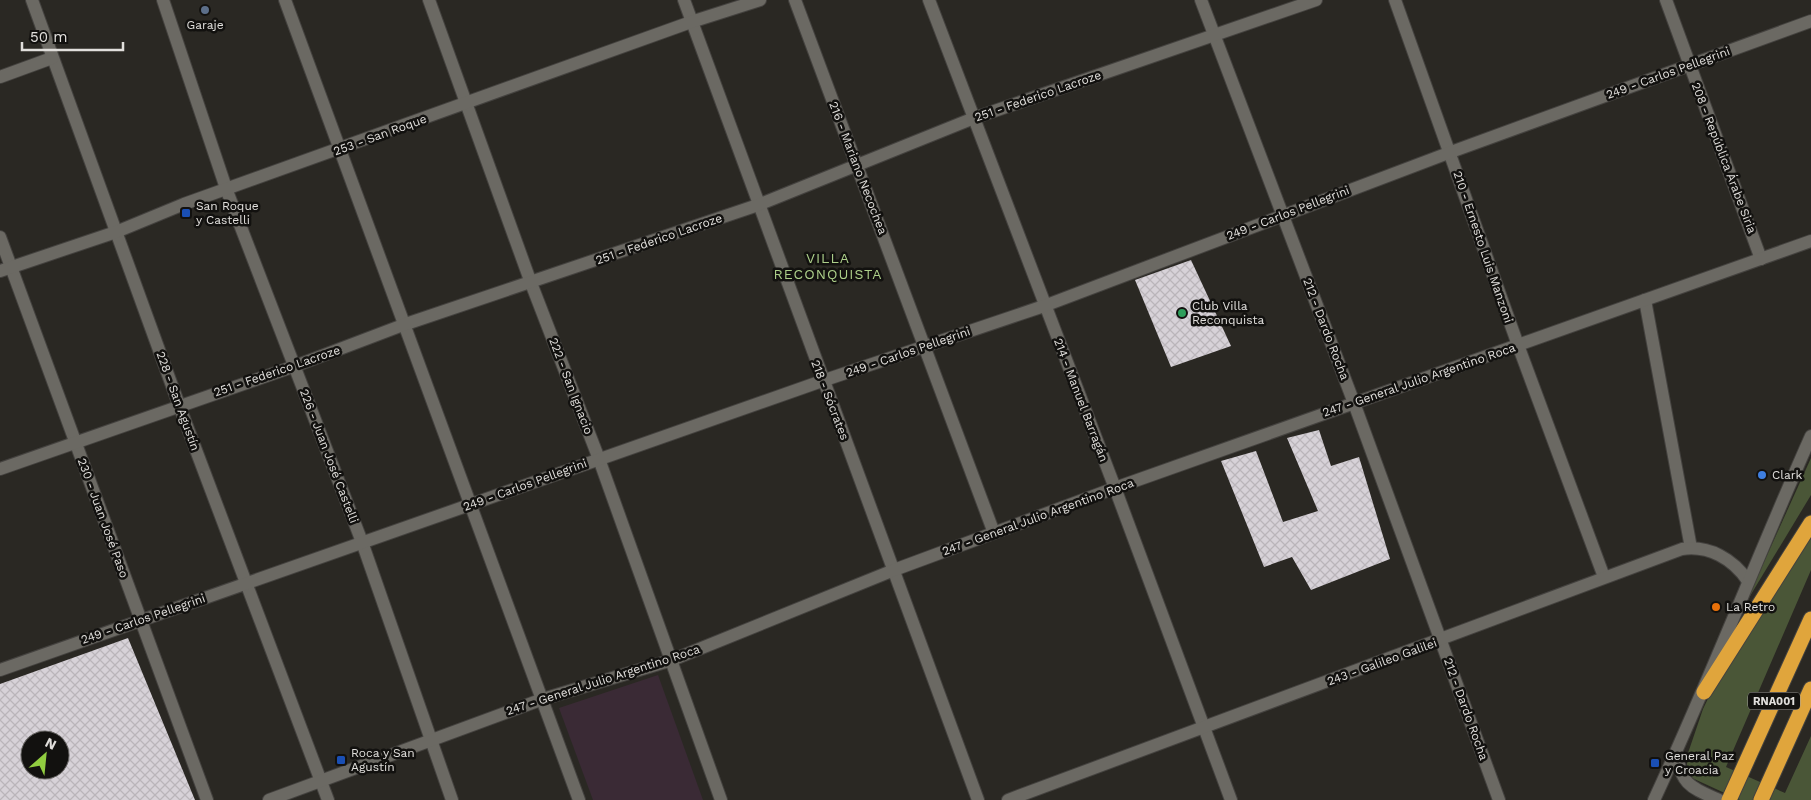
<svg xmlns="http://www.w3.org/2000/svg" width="1811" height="800" font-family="'Work Sans',sans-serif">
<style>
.industrial{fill:#3a2a35}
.grass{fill:#4a5637}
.building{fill:url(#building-cross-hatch);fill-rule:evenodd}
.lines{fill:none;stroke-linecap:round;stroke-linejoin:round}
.minor-casing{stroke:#44423f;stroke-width:14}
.tertiary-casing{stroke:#44423f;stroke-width:14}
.motorway-casing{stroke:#44423f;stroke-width:17}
.minor{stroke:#6b6963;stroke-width:12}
.tertiary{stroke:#6b6963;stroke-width:12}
.motorway{stroke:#e0a53c;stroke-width:15}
.service-dot{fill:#5c6f8a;stroke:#12110f;stroke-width:2}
.transit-dot{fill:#1a4fb4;stroke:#12110f;stroke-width:2}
.leisure-dot{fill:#2e9e5b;stroke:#12110f;stroke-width:2}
.shop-dot{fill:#3f7fe0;stroke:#12110f;stroke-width:2}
.food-dot{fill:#e8710a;stroke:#12110f;stroke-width:2}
.labels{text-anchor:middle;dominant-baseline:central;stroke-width:5;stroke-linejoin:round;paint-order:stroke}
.shield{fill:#12110f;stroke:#a3a19e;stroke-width:1}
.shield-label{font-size:11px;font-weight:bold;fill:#e1dfdc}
.poi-label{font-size:12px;fill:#e1dfdc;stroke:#12110f;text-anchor:start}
.street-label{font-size:12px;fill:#e1dfdc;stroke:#12110f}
.neighbourhood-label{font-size:14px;letter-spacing:1px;fill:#add08a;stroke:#12110f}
</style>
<defs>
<pattern id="building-cross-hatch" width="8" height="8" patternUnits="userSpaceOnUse" patternTransform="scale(1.25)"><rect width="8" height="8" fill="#d7d2d8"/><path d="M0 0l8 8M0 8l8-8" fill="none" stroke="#bab5ba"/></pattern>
</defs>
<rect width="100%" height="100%" fill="#2a2823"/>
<path class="industrial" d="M658 675 703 800H593L559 708Z"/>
<g class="grass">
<path d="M1811 458V495L1744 606Z"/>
<path d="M1811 530V570L1726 767 1785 793 1811 736V800H1740L1692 778 1687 770V756L1703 709 1717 680Z"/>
</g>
<g class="building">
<path d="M1191 260 1231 346 1171 367 1135 280Z"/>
<path d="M1319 430 1331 466 1359 457 1390 559 1311 590 1292 557 1264 567 1221 461 1256 451 1283 522 1318 511 1287 438Z"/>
<path d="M128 638 195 800H0V684ZM30 740H60V770H30Z"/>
</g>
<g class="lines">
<g class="minor-casing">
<g id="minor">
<path d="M32 0 179 405 328 800"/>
<path d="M163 0 227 191 362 542 452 800"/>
<path d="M285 0 579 800"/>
<path d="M429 0 531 283 599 459 721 800"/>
<path d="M684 0 978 800"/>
<path d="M795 0 994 533"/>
<path d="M929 0 1115 488 1231 800"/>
<path d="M1201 0 1354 403 1499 800"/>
<path d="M1395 0 1518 345 1604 577"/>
<path d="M1666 0 1761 259"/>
<path d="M0 77 52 58"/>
<path d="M0 237 207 800"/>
<path d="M0 271 116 232 184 204 691 22 760 0"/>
<path d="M1645 300 1691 548"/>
<path d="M0 469 295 366 403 325 758 205 974 118 1316 0"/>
<path d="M0 670 822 381 1044 306 1451 152 1811 21"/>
<path d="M269 800 543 699 672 660 894 570 1115 488 1811 241"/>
<path d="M1008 800 1682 549C1709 545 1733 559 1748 581"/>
</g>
</g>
<g class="tertiary-casing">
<g id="tertiary">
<path d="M1677 752C1680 785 1692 788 1719 800"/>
<path d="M1654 800C1710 680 1757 557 1811 436"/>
</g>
</g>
<g class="motorway-casing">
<g id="motorway">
<path d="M1704 692 1811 523"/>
<path d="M1729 800 1811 619"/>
<path d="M1761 800 1811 689"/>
</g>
</g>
<use href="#minor" class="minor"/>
<use href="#tertiary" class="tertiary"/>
<use href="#motorway" class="motorway"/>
</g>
<circle class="service-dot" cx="205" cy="10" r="5"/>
<g class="transit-dot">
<rect x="181" y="208" width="10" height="10" rx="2.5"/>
<rect x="336" y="755" width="10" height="10" rx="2.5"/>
<rect x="1650" y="758" width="10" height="10" rx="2.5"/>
</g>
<circle class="leisure-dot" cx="1182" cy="313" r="5"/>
<circle class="shop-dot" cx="1762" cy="475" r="5"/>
<circle class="food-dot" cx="1716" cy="607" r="5"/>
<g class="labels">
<rect class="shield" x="1748" y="692.5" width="52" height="17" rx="4"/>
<g class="shield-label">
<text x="1774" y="701">RNA001</text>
</g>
<g class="poi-label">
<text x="205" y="25" text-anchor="middle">Garaje</text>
<text x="196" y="206">San Roque<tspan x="196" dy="14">y Castelli</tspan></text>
<text x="1192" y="306">Club Villa<tspan x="1192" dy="14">Reconquista</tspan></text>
<text x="1772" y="475">Clark</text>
<text x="1726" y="607">La Retro</text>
<text x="351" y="753">Roca y San<tspan x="351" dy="14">Agustín</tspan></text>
<text x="1665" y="756">General Paz<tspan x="1665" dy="14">y Croacia</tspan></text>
</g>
<g class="street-label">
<text transform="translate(1668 73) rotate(-20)">249 - Carlos Pellegrini</text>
<text transform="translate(1038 96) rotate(-19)">251 - Federico Lacroze</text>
<text transform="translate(380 135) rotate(-20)">253 - San Roque</text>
<text transform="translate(1724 158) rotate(69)">208 - República Árabe Siria</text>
<text transform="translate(858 168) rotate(69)">216 - Mariano Necochea</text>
<text transform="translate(1288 213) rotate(-21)">249 - Carlos Pellegrini</text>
<text transform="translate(659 239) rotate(-19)">251 - Federico Lacroze</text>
<text transform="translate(1483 247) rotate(71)">210 - Ernesto Luis Manzoni</text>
<text transform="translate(1326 329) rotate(69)">212 - Dardo Rocha</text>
<text transform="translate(908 352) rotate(-19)">249 - Carlos Pellegrini</text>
<text transform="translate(277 371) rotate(-19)">251 - Federico Lacroze</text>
<text transform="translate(1419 380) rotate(-19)">247 - General Julio Argentino Roca</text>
<text transform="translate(571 386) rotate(69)">222 - San Ignacio</text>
<text transform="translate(830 400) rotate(69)">218 - Sócrates</text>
<text transform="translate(1081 400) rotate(69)">214 - Manuel Barragán</text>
<text transform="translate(178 401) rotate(70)">228 - San Agustín</text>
<text transform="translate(329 456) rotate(69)">226 - Juan José Castelli</text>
<text transform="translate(525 485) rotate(-20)">249 - Carlos Pellegrini</text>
<text transform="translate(1038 517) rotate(-20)">247 - General Julio Argentino Roca</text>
<text transform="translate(103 518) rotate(70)">230 - Juan José Paso</text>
<text transform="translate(143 619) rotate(-19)">249 - Carlos Pellegrini</text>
<text transform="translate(1382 662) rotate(-20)">243 - Galileo Galilei</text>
<text transform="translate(603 680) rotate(-18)">247 - General Julio Argentino Roca</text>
<text transform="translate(1466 709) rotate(70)">212 - Dardo Rocha</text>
</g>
<g class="neighbourhood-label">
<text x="828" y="258">VILLA<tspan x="828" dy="16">RECONQUISTA</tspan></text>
</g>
</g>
<g transform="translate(45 755) rotate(27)"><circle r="24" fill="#12110f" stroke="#656361"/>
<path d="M0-4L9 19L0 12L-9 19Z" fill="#91cd40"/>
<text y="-8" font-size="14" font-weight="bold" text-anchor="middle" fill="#e1dfdc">N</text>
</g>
<path d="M22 42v8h101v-8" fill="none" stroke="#e1dfdc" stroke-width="2.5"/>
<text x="30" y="42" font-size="15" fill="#e1dfdc" stroke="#12110f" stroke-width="4" paint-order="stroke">50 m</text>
</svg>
